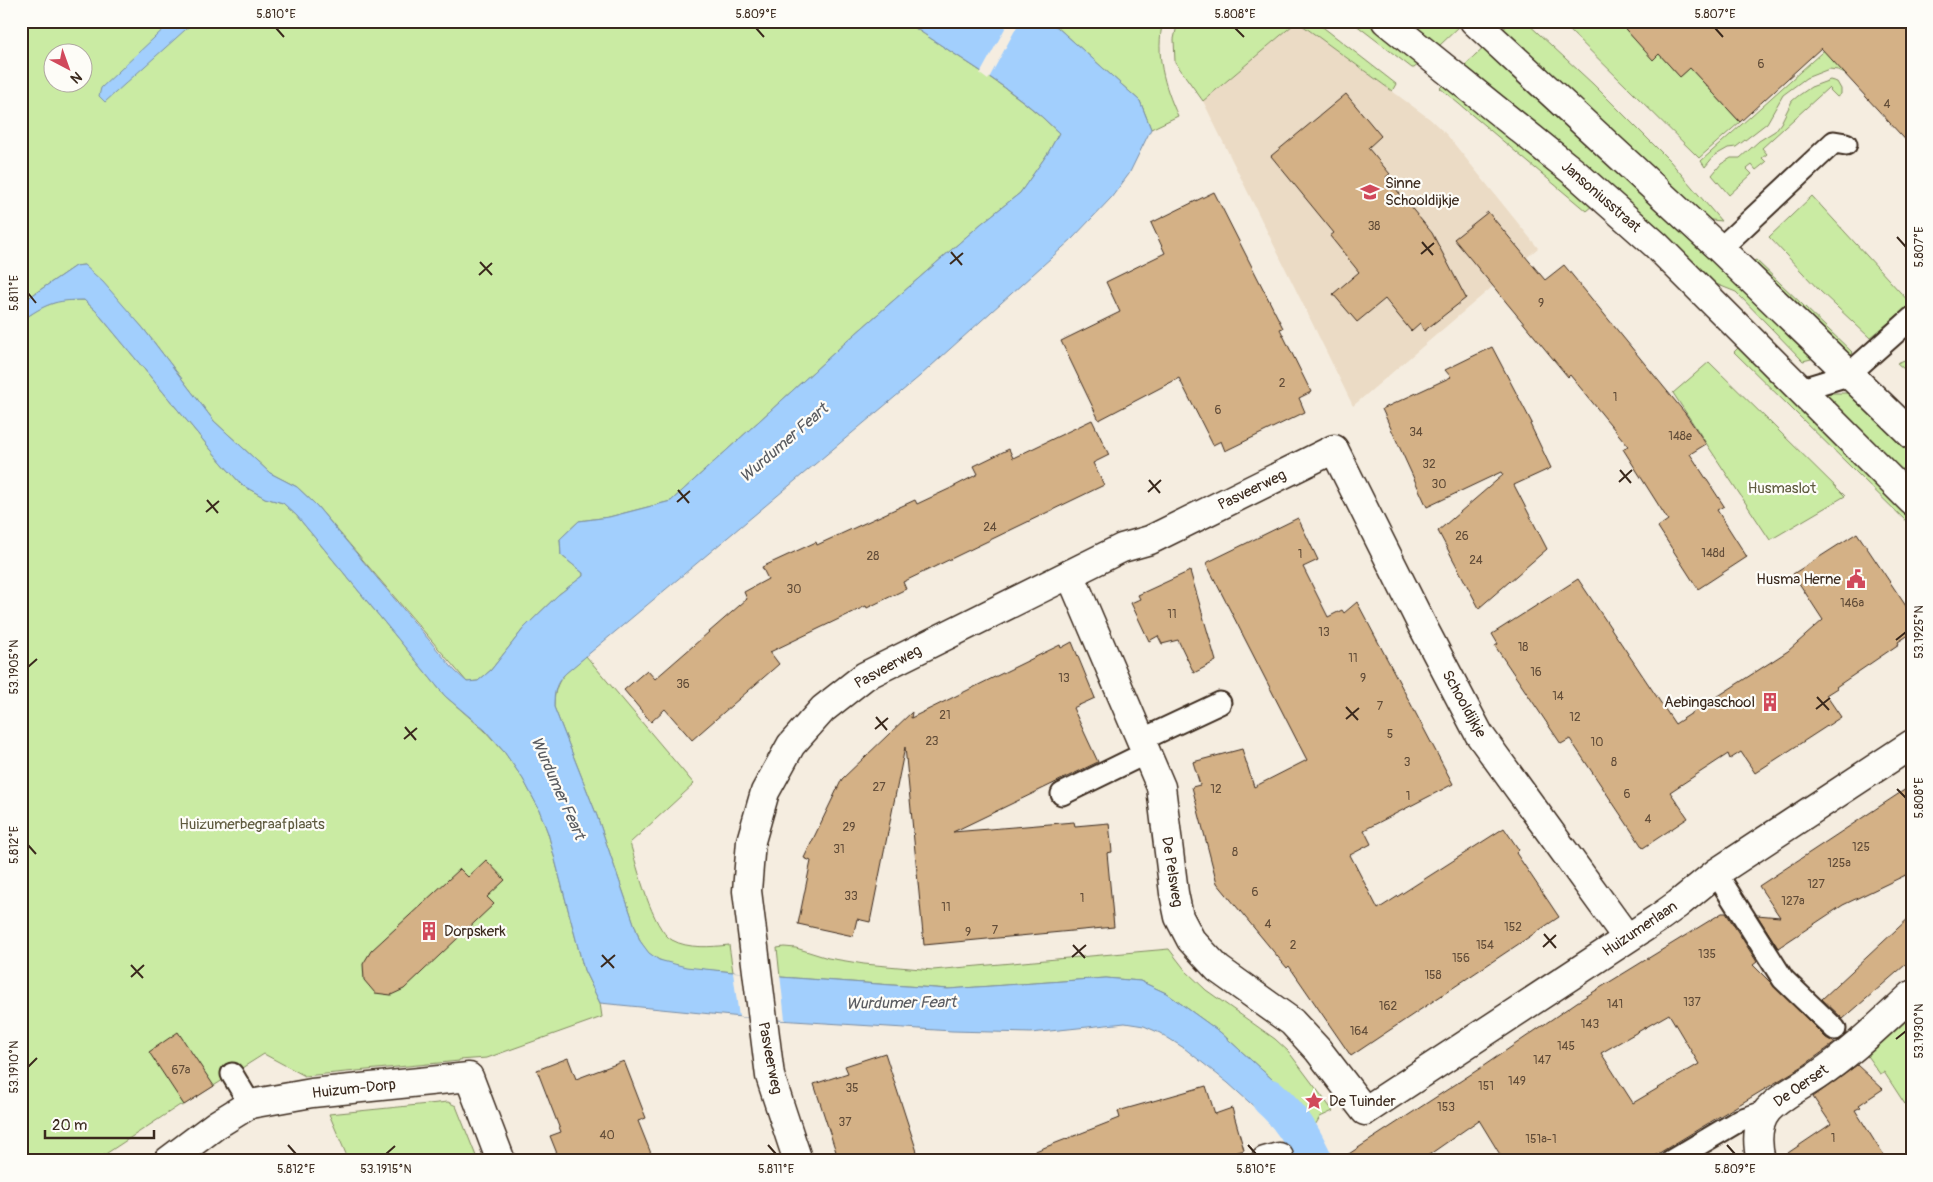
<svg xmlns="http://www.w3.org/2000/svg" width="1933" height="1182" font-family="Pangolin,sans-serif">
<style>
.built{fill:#ebdbc5}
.green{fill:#caeba3;stroke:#828a60;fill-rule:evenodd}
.water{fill:#a2cffd;stroke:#798da4}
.pier{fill:#f5ede0}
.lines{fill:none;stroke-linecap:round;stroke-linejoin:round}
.canal{stroke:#a2cffd;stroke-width:38}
.building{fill:#d4b186;stroke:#3b2a1e;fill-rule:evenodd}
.lane-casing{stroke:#3b2a1e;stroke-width:25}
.street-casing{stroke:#3b2a1e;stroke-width:31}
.secondary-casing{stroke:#3b2a1e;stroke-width:31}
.lane{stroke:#fdfcf7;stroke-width:21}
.street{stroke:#fdfcf7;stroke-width:28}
.secondary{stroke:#fdfcf7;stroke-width:28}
.ticks{fill:none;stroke:#3b2a1e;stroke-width:2}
.labels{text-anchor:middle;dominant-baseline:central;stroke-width:4.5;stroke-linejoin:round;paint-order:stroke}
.number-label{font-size:12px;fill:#614c38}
.poi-label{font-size:15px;fill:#3b2a1e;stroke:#fdfcf7;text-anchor:start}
.street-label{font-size:15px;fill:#3b2a1e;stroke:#fdfcf7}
.park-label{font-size:15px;fill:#5f5a3f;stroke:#fdfcf7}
.water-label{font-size:16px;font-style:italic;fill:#5a5c61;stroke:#fdfcf7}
.neatline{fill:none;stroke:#3b2a1e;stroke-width:2}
.ticks-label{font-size:12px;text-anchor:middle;fill:#3b2a1e}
</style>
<rect width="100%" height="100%" fill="#f5ede0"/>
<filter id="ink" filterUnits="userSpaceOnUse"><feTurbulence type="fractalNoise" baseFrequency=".02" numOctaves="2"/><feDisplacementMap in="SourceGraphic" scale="10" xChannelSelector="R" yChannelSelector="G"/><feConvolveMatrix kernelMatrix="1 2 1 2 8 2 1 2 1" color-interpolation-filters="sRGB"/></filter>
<g filter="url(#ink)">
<path class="built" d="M1293 25H1302L1430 119 1447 135 1538 248 1353 406 1203 101Z"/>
<g class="green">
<path d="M21 21H905C956 57 1014 88 1059 133L1048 153 1020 193 982 223 846 342 671 501 609 517 579 521 560 539 561 555 583 573V576L558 595 524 628 491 670 478 681 467 682 316 505 297 487 270 473 214 421 143 328 84 265 75 266 21 303ZM52 52H82V82H52Z"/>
<path d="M1045 21H1163C1155 54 1164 86 1178 116L1151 129 1140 101 1057 27Z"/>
<path d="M1178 21H1315L1396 84 1392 91 1302 25H1293L1203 101 1175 62 1174 39Z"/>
<path d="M1351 21H1368L1419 61V64L1414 68H1412Z"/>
<path d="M1402 21H1460L1462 24 1439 46Z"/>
<path d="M1512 21H1525L1593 84 1670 161 1721 221 1702 219 1500 32Z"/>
<path d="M1560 21H1618L1653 59 1659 54 1680 77 1690 68 1740 122 1699 158Z"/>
<path d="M1831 44 1856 81 1838 70 1829 69 1806 78 1783 95 1767 123 1736 147 1728 148 1714 156 1705 167 1701 161Z"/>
<path d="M1487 45 1814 357 1811 359 1803 361 1736 292 1711 282 1463 67Z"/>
<path d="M1830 80 1837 82 1841 89V94L1837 97 1828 88 1762 148 1767 154 1762 158 1766 162 1756 170 1752 165 1747 169 1752 174 1729 195 1712 175 1721 164 1731 158H1740L1759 141 1775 131 1781 123 1792 101 1798 96 1811 87Z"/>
<path d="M1446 82 1501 126 1592 206 1586 211 1440 88Z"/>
<path d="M1812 196 1911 304 1870 338 1820 291 1769 237Z"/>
<path d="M1756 260 1853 353 1849 357 1752 262Z"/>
<path d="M61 300H84L96 311 222 463 242 485 265 498 283 503 297 516 445 696 485 731 505 753 523 779 538 807 548 833 584 970 600 1003 602 1017 487 1058 459 1060V1061L305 1076 264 1054 182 1106 180 1105 95 1161H21V321L40 308Z"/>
<path d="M1740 346 1912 515V527L1734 352Z"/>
<path d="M1912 357V376L1897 363Z"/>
<path d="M1709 362 1845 496 1770 540 1673 393Z"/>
<path d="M1830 393H1851L1912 449V487L1824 394Z"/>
<path d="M586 656 694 784 630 843C637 866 652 929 672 940 688 949 711 947 729 945L733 972C708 969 669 970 650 954 646 951 643 945 640 941L597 816 554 707C554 678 565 674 586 656Z"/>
<path d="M784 947 796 948 828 958 864 964 933 970 1169 949 1186 971 1206 990 1275 1039 1288 1051 1333 1111 1320 1117 1314 1127 1304 1108 1220 1032 1166 993 1140 981 1106 978 949 989 780 977 777 948Z"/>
<path d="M1912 1012V1115L1884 1072 1880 1074 1865 1053Z"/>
<path d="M448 1102 456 1106 478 1161H349L329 1114Z"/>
</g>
<g class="water">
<path d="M172 21H195L105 102 99 96 101 88Z"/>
<path d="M905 21H1045L1057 27 1140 101 1151 129 1129 174 1111 198 1072 239 920 376 566 673C555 683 554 693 554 707L597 816 640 941 649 953 659 960 686 967 780 977 948 989 1106 978 1140 981 1166 993 1220 1032 1304 1108 1314 1127 1311 1131 1312 1134 1292 1143H1289L1259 1111 1228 1083 1184 1048 1160 1033 1144 1026 1125 1023 1031 1033 952 1031 762 1019 600 1003 584 970 548 833 538 807 523 779 505 753 485 730 445 696 297 516 283 503 265 498 242 485 222 463 96 311 84 300C54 300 46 304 21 321V303L75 266 84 265 103 282 143 328 214 421 270 473 297 487 316 505 455 671 467 682 478 681 491 670 524 628 558 595 583 576V573L561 555 560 539 579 521 609 517 671 501 846 342 982 223 1020 193 1048 153 1059 133C1015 88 956 57 905 21Z"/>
<path d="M1317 1145 1320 1152 1326 1151 1331 1161H1297L1300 1154Z"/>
</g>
<g class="pier">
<path d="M1009 21H1020L988 80 980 74Z"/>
<path d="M733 972 780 974 785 1020 739 1017Z"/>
</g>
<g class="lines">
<path class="canal" d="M1270 1098C1292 1118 1301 1134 1314 1161"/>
</g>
<g class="building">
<path d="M1618 21H1912V147L1821 48 1740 122 1690 68 1680 77 1659 54 1653 60Z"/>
<path d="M1346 94 1381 136 1368 148 1390 174 1386 177 1432 233 1466 298 1424 331 1420 323 1411 331 1385 299 1357 322 1333 294 1359 272 1330 236 1334 233 1271 156Z"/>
<path d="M1214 192 1283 328 1280 329 1311 392 1299 398 1305 412 1225 451 1221 441 1213 445 1179 378 1099 420 1061 341 1120 312 1106 282 1165 253 1151 223Z"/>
<path d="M1488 212 1545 280 1564 265 1685 413 1706 444 1690 454 1724 506 1717 510 1747 557 1698 589 1658 527 1668 520 1623 449 1628 446 1570 375 1568 377 1454 239Z"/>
<path d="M1492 347 1532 423 1530 424 1551 468 1514 485 1547 549 1479 608 1438 531 1503 475 1501 472 1427 507 1382 409 1451 377 1445 370Z"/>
<path d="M1092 420 1109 455 1093 463 1104 485 903 582 906 589 867 608 866 606 770 652 779 664 692 740 665 709 651 722 624 690 647 670 655 679 747 599 744 592 768 579 762 567 816 542 817 545 915 500 917 504 949 489 978 474 974 466 1009 449 1013 458Z"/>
<path d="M1298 518 1318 560 1303 567 1328 617 1342 610 1344 613 1357 602 1453 784 1364 830 1371 844 1350 855 1378 909 1504 828 1519 850 1516 853 1559 917 1351 1056 1289 966 1287 968 1217 883 1192 787 1200 785 1193 762 1242 749 1254 787 1307 760 1206 563Z"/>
<path d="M1857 533 1912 615V633L1898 642 1899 644 1836 687 1837 688 1826 695 1841 717 1755 773 1741 752 1730 759 1728 754 1670 792 1688 818 1643 848 1570 739 1561 744 1495 646 1498 644 1492 634 1578 579 1675 724 1788 651 1823 620 1793 574Z"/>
<path d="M1190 571 1216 661 1194 673 1178 640 1162 644 1158 636 1149 641 1131 603 1140 599 1138 595Z"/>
<path d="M1072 642 1095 698 1073 708 1098 762 953 832 1074 822 1075 826 1109 823 1112 852 1107 853 1114 927 924 945 905 747 870 922 857 919 853 936 798 924 811 861 804 858 842 779 912 712 911 718 1060 645 1061 648Z"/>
<path d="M1912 785V872L1843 905 1778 948 1757 915 1780 917 1759 886Z"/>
<path d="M486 860 505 880 487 897 494 904 404 989 391 995 375 993 364 980 363 964 371 951 460 869 468 877Z"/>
<path d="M1722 913H1726L1757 962 1753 965 1826 1038 1835 1043 1803 1066 1646 1161H1504L1479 1120 1420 1161H1338L1479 1069 1577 1002ZM1669 1014 1699 1064 1633 1103 1601 1053Z"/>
<path d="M1912 915V959L1843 1019 1822 999Z"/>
<path d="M178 1032 214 1086 184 1105 149 1052Z"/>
<path d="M885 1053 920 1161H839L814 1084 848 1073 845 1066Z"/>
<path d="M568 1058 576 1079 624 1061 646 1118 638 1121 654 1161H560L550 1136 561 1132 537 1070Z"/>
<path d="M1857 1065 1883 1089 1859 1105 1861 1107 1855 1110 1887 1161H1776L1831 1124 1813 1097Z"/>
<path d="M1206 1086 1215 1114 1232 1108 1244 1150 1209 1161H1015V1159L1120 1118 1118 1111Z"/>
</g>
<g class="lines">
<g class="lane-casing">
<g id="lane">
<path d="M1720 249 1834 142 1846 144"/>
<path d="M1802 389 1848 375 1912 318"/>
<path d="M1141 740 1220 703"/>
<path d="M1062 794 1146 753"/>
<path d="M1716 873 1783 979 1835 1029"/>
<path d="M232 1074 250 1104"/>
<path d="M1671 1161 1740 1120 1767 1111"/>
</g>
</g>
<g class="street-casing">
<g id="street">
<path d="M1070 574 1161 787 1174 893 1179 917 1191 940 1218 969 1292 1022 1318 1050 1365 1111 1657 919 1678 904 1716 873 1912 744"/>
<path d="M168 1161 216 1125 250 1104 312 1093 469 1077 501 1161"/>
<path d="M798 1161 770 1076 747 891 751 841 765 792 791 745 823 709 865 676 1122 548 1150 540 1334 449 1423 627 1479 734 1627 938"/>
<path d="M1265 1161 1279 1157"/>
<path d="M1761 1161C1757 1144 1756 1124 1768 1110 1782 1095 1802 1086 1818 1075 1852 1052 1881 1023 1912 995"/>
</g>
</g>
<g class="secondary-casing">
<g id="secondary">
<path d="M1386 21 1575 173 1656 245 1912 501"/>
<path d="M1474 21 1720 249 1912 435"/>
</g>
</g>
<use href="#lane" class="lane"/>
<use href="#street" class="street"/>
<use href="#secondary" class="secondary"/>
</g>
</g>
<path class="ticks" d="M276 28 284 37M756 28 764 37M1235 28 1244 37M1715 28 1723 37M1897 237 1906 247M1422 242 1433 255M951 252 962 265M1421 254 1434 243M480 262 492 275M950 264 963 253M479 275 492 263M28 293 36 303M1620 470 1631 483M1149 480 1160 493M1619 482 1632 470M678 490 689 503M1148 492 1161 480M207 500 218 513M677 502 690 491M206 512 219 501M1896 640 1906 632M28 667 37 659M1817 697 1829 710M1346 707 1358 720M1816 709 1830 698M876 717 887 730M1346 719 1359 708M405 727 416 740M875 729 888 718M404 739 417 728M1897 789 1906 798M28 845 36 854M1544 934 1556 948M1073 945 1085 958M1543 947 1556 935M602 955 614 968M1072 957 1086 945M131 965 143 978M601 967 615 955M131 977 144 965M1896 1039 1906 1031M28 1067 37 1058M288 1145 296 1154M768 1145 776 1154M1248 1145 1256 1154M1727 1145 1735 1154M386 1154 395 1146"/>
<defs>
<g id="school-bare" transform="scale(1.5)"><path d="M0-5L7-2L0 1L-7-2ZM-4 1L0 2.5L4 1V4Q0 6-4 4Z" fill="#d1495b" stroke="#fdfcf7" stroke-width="2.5" paint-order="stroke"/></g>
<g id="civic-bare" transform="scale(1.5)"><path d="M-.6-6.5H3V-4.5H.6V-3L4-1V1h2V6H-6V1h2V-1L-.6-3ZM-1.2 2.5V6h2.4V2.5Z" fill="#d1495b" stroke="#fdfcf7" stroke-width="2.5" paint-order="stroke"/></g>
<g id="building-bare" transform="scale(1.5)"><path d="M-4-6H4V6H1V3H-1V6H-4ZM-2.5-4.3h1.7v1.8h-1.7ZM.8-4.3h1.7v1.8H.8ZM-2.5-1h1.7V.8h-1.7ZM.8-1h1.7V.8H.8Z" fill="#d1495b" stroke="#fdfcf7" stroke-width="2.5" paint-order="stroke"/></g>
<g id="sight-bare" transform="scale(1.5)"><path d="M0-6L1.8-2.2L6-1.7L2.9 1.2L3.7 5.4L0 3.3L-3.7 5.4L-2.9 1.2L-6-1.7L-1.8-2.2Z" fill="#d1495b" stroke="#fdfcf7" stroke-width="2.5" paint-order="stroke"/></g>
</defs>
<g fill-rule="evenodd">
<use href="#school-bare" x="1370" y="192"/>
<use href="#civic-bare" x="1856" y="579"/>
<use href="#building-bare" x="1770" y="702"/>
<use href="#building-bare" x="429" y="931"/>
<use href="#sight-bare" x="1314" y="1101"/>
</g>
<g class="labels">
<g class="number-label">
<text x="1761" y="64">6</text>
<text x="1887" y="104">4</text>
<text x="1374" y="226">38</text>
<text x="1541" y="303">9</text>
<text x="1282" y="383">2</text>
<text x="1615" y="397">1</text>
<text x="1218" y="410">6</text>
<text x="1416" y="432">34</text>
<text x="1680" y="436">148e</text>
<text x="1429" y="464">32</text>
<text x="1439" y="484">30</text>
<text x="990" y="527">24</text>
<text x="1462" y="536">26</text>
<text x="1713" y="553">148d</text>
<text x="1300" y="554">1</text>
<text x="873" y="556">28</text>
<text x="1476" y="560">24</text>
<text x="794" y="589">30</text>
<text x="1852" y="603">146a</text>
<text x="1172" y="614">11</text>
<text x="1324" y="632">13</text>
<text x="1523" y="647">18</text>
<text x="1353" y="658">11</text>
<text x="1536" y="672">16</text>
<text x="1064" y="678">13</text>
<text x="1363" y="678">9</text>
<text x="683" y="684">36</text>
<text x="1558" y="696">14</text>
<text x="1380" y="706">7</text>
<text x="945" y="715">21</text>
<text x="1575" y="717">12</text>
<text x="1390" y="734">5</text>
<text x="932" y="741">23</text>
<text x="1597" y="742">10</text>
<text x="1407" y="762">3</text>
<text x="1614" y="762">8</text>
<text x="879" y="787">27</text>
<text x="1216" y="789">12</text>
<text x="1627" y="794">6</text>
<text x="1408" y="796">1</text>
<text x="1648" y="819">4</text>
<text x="849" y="827">29</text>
<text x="1861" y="847">125</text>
<text x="839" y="849">31</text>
<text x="1235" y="852">8</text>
<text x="1839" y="863">125a</text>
<text x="1816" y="884">127</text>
<text x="1255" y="892">6</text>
<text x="851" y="896">33</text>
<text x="1082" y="898">1</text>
<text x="1793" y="901">127a</text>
<text x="946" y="907">11</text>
<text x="1268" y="924">4</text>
<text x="1513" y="927">152</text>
<text x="995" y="930">7</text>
<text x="968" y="932">9</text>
<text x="1293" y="945">2</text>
<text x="1485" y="945">154</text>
<text x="1707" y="954">135</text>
<text x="1461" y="958">156</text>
<text x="1433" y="975">158</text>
<text x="1692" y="1002">137</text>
<text x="1615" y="1004">141</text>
<text x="1388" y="1006">162</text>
<text x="1590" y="1024">143</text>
<text x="1359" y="1031">164</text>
<text x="1566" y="1046">145</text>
<text x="1542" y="1060">147</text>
<text x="181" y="1070">67a</text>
<text x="1517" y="1081">149</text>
<text x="1486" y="1086">151</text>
<text x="852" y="1088">35</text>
<text x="1446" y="1107">153</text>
<text x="845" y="1122">37</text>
<text x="607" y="1135">40</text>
<text x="1833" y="1138">1</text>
<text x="1541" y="1139">151a-1</text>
</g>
<g class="poi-label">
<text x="1385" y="183">Sinne<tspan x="1385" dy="17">Schooldijkje</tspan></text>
<text x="1841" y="579" text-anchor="end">Husma Herne</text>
<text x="1755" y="702" text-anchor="end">Aebingaschool</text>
<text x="444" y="931">Dorpskerk</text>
<text x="1329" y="1101">De Tuinder</text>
</g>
<g class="street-label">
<text transform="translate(1601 197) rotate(41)">Jansoniusstraat</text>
<text transform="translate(1252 490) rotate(-26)">Pasveerweg</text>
<text transform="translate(888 667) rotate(-29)">Pasveerweg</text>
<text transform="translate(1464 704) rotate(61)">Schooldijkje</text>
<text transform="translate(1172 872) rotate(81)">De Pelsweg</text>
<text transform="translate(1640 929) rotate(-34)">Huizumerlaan</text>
<text transform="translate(770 1058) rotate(79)">Pasveerweg</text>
<text transform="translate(1801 1086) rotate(-35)">De Oerset</text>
<text transform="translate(354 1089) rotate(-6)">Huizum-Dorp</text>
</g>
<g class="park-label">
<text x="1782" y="488">Husmaslot</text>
<text x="252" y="824">Huizumerbegraafplaats</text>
</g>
<g class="water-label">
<text transform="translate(784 443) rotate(-41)">Wurdumer Feart</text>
<text transform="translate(558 788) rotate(66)">Wurdumer Feart</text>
<text transform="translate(901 1003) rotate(-1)">Wurdumer Feart</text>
</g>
</g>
<rect width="1933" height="1182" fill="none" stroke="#fdfcf7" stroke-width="55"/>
<g transform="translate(68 68) rotate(139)"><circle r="24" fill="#fdfcf7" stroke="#afa8a0"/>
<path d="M0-4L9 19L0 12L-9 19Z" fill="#d1495b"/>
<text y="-8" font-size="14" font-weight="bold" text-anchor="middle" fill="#3b2a1e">N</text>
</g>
<path d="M45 1130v8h109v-8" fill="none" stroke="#3b2a1e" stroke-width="2.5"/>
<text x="52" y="1130" font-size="15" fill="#3b2a1e" stroke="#fdfcf7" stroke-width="4" paint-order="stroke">20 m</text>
<rect x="28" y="28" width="1878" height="1126" class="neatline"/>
<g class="ticks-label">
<text x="276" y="18">5.810°E</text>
<text x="756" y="18">5.809°E</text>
<text x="1235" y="18">5.808°E</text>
<text x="1715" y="18">5.807°E</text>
<text transform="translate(1919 247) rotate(-90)" y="4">5.807°E</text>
<text transform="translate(14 293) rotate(-90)" y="4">5.811°E</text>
<text transform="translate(1919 632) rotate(-90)" y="4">53.1925°N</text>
<text transform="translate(14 667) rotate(-90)" y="4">53.1905°N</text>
<text transform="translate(1919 798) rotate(-90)" y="4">5.808°E</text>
<text transform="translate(14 845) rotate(-90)" y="4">5.812°E</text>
<text transform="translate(1919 1031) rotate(-90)" y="4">53.1930°N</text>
<text transform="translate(14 1067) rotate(-90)" y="4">53.1910°N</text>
<text x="296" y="1173">5.812°E</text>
<text x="386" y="1173">53.1915°N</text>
<text x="776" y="1173">5.811°E</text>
<text x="1256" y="1173">5.810°E</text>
<text x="1735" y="1173">5.809°E</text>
</g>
</svg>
